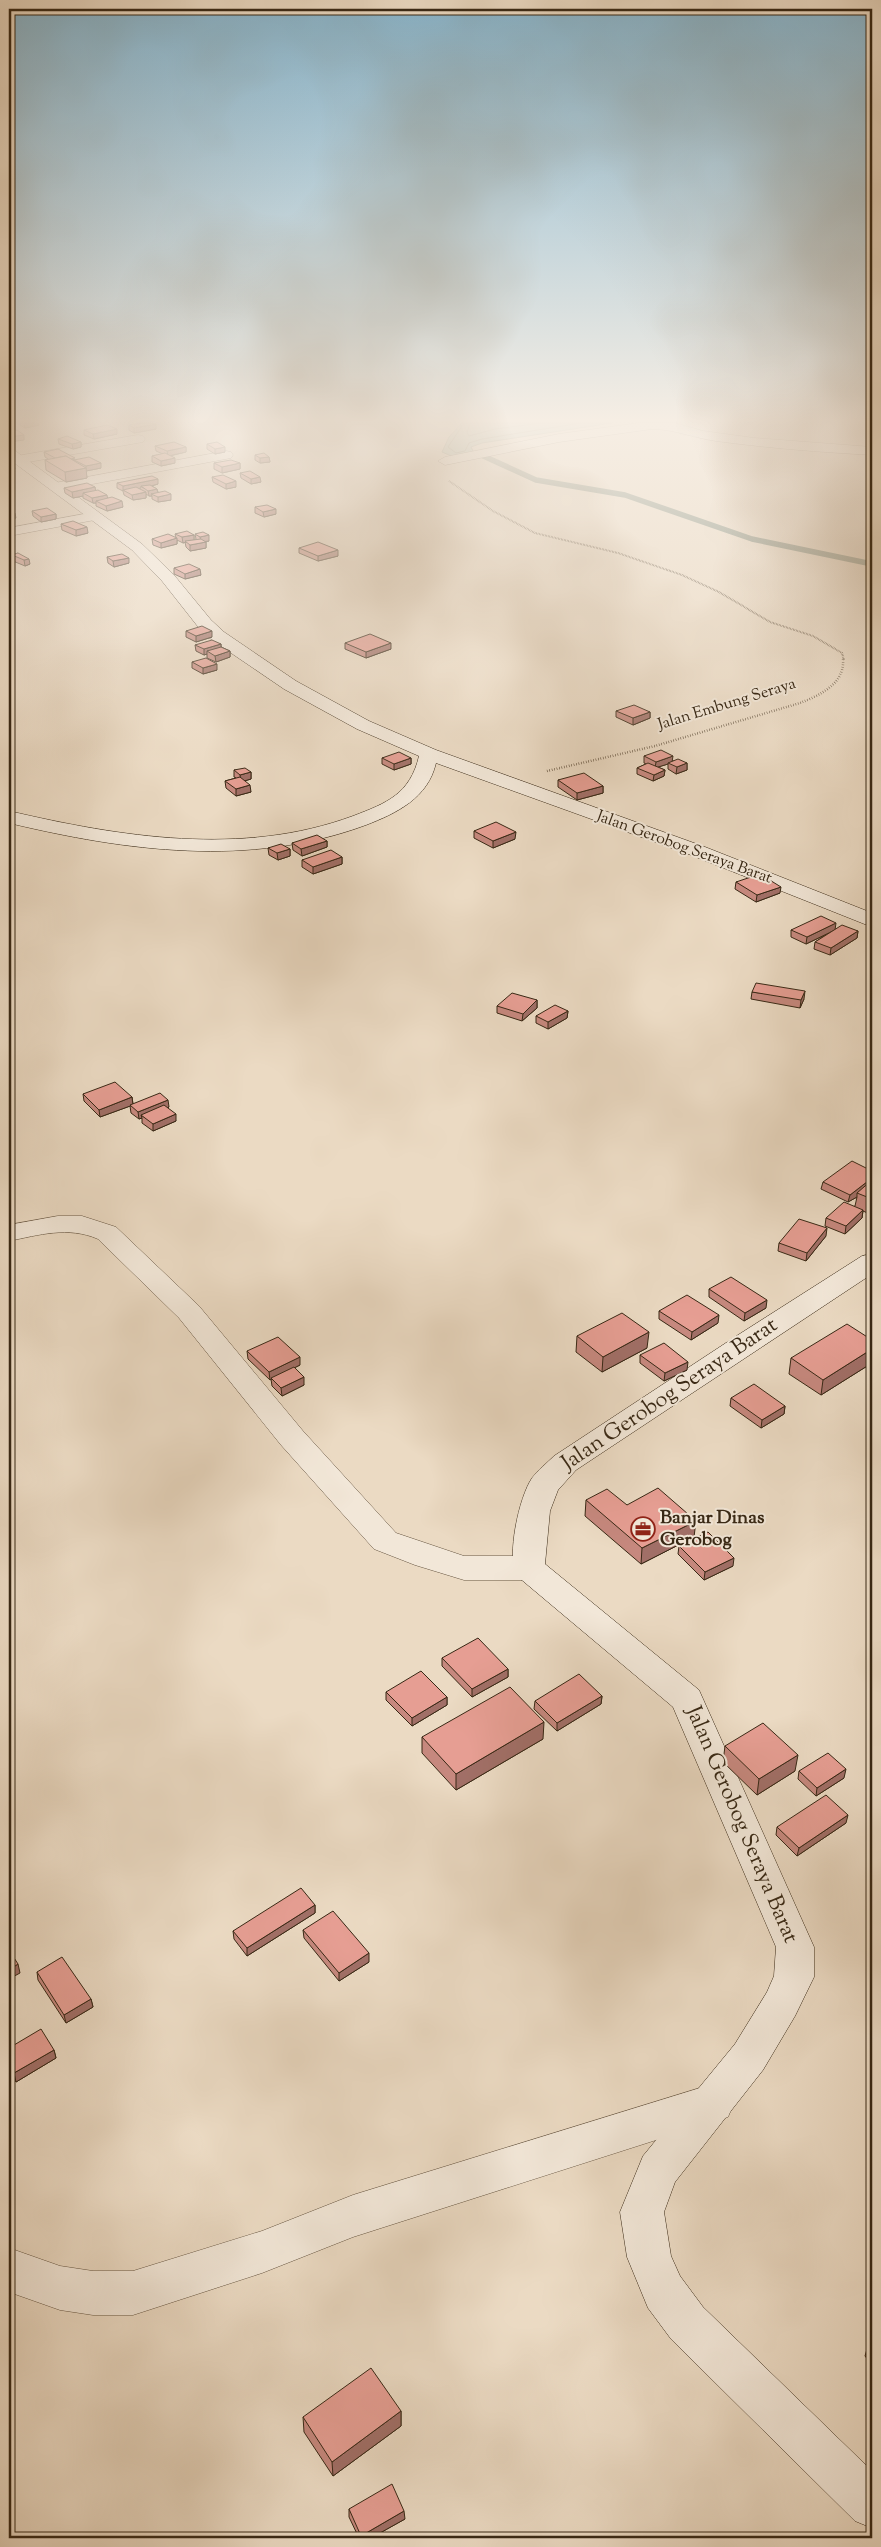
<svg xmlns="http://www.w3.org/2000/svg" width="881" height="2547" font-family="'Sorts Mill Goudy',serif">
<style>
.water{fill:#99bbad;stroke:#728070}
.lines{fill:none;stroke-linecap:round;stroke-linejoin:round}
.shore{stroke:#687261;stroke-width:1}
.stream{stroke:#728070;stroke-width:5.5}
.street-casing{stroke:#655440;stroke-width:1}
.secondary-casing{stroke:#382815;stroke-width:1}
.path-far1{stroke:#382815;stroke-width:2;stroke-dasharray:0.5 1;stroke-linecap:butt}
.path{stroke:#382815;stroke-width:2.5;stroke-dasharray:0.5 2;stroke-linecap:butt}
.street{fill:#f2e7d8;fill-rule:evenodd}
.secondary{fill:#f2e7d8;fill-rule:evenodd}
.wall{fill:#c6887e;stroke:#382815}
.shaded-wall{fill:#a16f67;stroke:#382815}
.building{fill:#e69e93;stroke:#382815}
.labels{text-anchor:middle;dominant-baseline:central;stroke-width:4;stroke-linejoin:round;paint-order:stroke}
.far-street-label{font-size:16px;fill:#382815;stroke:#f2e7d8}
.poi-label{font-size:19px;font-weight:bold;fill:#382815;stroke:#f2e7d8;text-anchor:start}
.near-street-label{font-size:22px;fill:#382815;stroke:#f2e7d8}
</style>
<rect width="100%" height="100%" fill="#ebdac3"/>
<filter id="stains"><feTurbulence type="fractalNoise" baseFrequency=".004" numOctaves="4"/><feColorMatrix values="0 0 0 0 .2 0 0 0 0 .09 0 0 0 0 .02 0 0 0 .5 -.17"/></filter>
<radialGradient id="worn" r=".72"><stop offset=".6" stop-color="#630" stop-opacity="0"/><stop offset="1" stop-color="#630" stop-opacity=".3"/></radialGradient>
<path class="water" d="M462 423H612L482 443 471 447 475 455 456 458 442 452 449 437Z"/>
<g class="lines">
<g class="shore">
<path d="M464 423 448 447 456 453 465 451 469 443 482 439 581 423"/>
<path d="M470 423 467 433 469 436 495 429 542 423"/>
</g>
<path class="stream" d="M479 454 536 480 625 495 752 539 872 564"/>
<g class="street-casing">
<g id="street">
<path d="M639 423H675L703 431 754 438 872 447V455C820 452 768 448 716 441 694 438 674 429 652 429L559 442 445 465 438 461 445 457 559 434Z"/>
<path d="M138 435 143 436 145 439 143 442 17 464 10 460 17 456Z"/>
<path d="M226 451 231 452 233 455 231 458 55 491 48 487 55 483Z"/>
<path d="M95 512 102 516 100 519 9 536V528Z"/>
<path d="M58 1216H82L116 1227 199 1306 303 1431 396 1533 464 1556H528L539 1560 544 1568 539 1576 528 1580H464L415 1565 374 1549 281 1445 179 1318 98 1239C68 1226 39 1235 9 1241V1225Z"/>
<path d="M713 2084 728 2089 734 2103 728 2117 353 2237 262 2273 133 2315H93L60 2310 9 2292V2248L60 2266 93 2271H133L262 2231 353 2195Z"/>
</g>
</g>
<g class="secondary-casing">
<g id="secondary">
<path d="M9 449 14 450 142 544 174 575 211 620 224 632 296 681 369 721 436 750 705 847 872 913V927L691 855 436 763C428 798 397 813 366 825 250 868 126 851 9 823V811C121 837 242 857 353 816 387 803 410 794 419 756L357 729 284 689 212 640 199 628 162 581 132 550 9 459Z"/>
<path d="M872 1254V1274L576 1470 558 1490 550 1511 545 1564 699 1690 814 1947V1977L795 2016 763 2070 675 2182 664 2212 671 2256 680 2276 703 2307 872 2471V2528L855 2521 671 2339 648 2308 627 2257 620 2212 643 2156 735 2044 767 1992 774 1976 776 1947 673 1707 517 1576C506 1557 519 1497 532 1478 538 1470 547 1463 554 1456L738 1335 862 1256Z"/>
</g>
</g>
<path class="path-far1" d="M449 481 493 511 535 533 618 553 682 575 719 592 770 622 813 636 842 653 844 660"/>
<path class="path" d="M547 771 655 746 800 703C820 695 845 684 843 659"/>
<use href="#street" class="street"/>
<use href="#secondary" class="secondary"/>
</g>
<g class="wall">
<path d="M20 423H38L39 425 25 428 20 425Z"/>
<path d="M129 425 156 429 134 433 129 430Z"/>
<path d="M84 430 117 434 94 439 84 435Z"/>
<path d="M58 439 81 442V447L73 449 59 444Z"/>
<path d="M207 444 225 452 215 454 207 449Z"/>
<path d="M155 446 186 447V452L170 456 175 463 161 466 152 462V456L163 454 156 451Z"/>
<path d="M44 452 75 460 101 468 86 471 87 478 66 482 46 470 45 460 48 459 45 457Z"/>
<path d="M255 455 269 457 270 462 260 463 255 460Z"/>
<path d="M214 463H240V469L222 473 214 469Z"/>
<path d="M240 473 261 482 251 484 241 478Z"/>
<path d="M212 477 236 487 226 489 213 482Z"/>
<path d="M117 483 158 484 152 486 157 489 158 492 171 500 158 502 152 499V496H149L146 494V498L133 500 124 495 123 491 117 488Z"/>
<path d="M95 487V490L123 507 107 511 96 506V503H93L83 498V496L73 498 65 493 64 488Z"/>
<path d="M255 507 276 514 264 517 255 513Z"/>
<path d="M32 511 56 514V519L41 522 33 516Z"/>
<path d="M61 524 88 533 76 536 62 530Z"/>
<path d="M175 534 194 535V540L196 539 195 534 209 541 205 542H206V548L190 551 186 547 185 542 183 543 177 540V544L161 548 153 545 152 539 176 538Z"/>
<path d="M299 548 338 556 318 561 299 553Z"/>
<path d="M18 553 30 564 25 566 13 561 12 555Z"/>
<path d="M107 557 129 563 114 567 108 563Z"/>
<path d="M174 568 201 575 185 579 174 574Z"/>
<path d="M186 631 212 637 196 642 186 637Z"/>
<path d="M345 643 391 649 366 658 345 649Z"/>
<path d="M221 644V647L230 651V657L216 662 207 658V654L204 655 196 651 195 645Z"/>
<path d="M192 662 217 670 203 674 192 668Z"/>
<path d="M616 711 650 712V718L633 725 616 717Z"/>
<path d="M644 756 687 763V770L676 774 668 769V764L658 767 665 770 664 776 653 781 637 774V768L646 764 644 763Z"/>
<path d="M382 758H411V764L394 770 382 764Z"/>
<path d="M234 770 251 772V779L244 781 251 792 236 796 226 788 225 781 236 778 234 777Z"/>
<path d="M558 780 603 786V793L577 800 558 787Z"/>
<path d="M474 831 515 839 493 848 474 838Z"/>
<path d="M327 841V847L302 856 293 850 292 843Z"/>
<path d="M268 848 290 849V856L278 860 269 855Z"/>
<path d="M342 857V864L313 874 302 867V860Z"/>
<path d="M736 882 780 893 756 902 735 889Z"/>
<path d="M835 929 858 931 857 938 830 955 814 949 815 942 827 934 806 944 791 937V930Z"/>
<path d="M752 992 804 999 800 1008 751 999Z"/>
<path d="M537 1000V1008L522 1021 497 1013V1006Z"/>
<path d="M568 1011 567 1018 548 1029 536 1023V1016Z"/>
<path d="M83 1094 132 1097 133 1104 169 1107 168 1108 176 1121 153 1131 142 1123V1118L139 1119 131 1113 130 1106 100 1117 84 1101Z"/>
<path d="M872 1171V1215L863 1211 862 1218 845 1234 825 1226 826 1218 855 1206 857 1197 848 1202 821 1189 823 1182Z"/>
<path d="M826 1236 806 1261 778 1251 779 1243Z"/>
<path d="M709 1289 766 1308 744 1321 709 1297Z"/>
<path d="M659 1311 718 1323 691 1340 659 1319Z"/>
<path d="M577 1336 647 1348 602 1372 576 1352Z"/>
<path d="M872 1340V1363L821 1395 789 1374 791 1358Z"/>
<path d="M247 1351 300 1365 294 1368 304 1385 282 1396 272 1386 271 1379 270 1380 248 1359Z"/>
<path d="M640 1355 687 1370 664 1381 640 1363Z"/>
<path d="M731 1398 785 1406 784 1414 761 1428 730 1406Z"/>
<path d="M586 1500 627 1505 694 1537 641 1564 585 1516Z"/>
<path d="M679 1546 733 1566 704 1580 678 1554Z"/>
<path d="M442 1658 508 1669V1677L472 1697 442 1666Z"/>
<path d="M386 1692 447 1697V1705L412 1726 386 1700Z"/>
<path d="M602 1696 601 1704 557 1731 534 1709 535 1701Z"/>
<path d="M422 1737 543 1739 456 1790 422 1753Z"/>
<path d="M725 1746 795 1771 757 1795 723 1762Z"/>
<path d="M799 1771 844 1778 816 1796 798 1779Z"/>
<path d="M846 1823 797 1856 776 1835 777 1827Z"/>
<path d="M315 1905V1913L247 1956 234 1939 233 1931Z"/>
<path d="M303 1930 369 1962 339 1981 304 1938Z"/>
<path d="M37 1972 91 1999 93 2007 66 2023 38 1980Z"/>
<path d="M9 2048 54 2050 56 2058 16 2082 9 2070Z"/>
<path d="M872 2344V2365L865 2356 867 2349Z"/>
<path d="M401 2411V2426L333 2476 304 2432 303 2417Z"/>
<path d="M349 2509 405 2519 371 2538H359L349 2517Z"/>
</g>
<g class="shaded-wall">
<path d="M24 423H38L39 425 25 428Z"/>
<path d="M156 424V429L134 433V428Z"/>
<path d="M117 429V434L94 439 93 434Z"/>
<path d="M24 435V440L9 442V437Z"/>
<path d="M81 442V447L73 449 72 444Z"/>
<path d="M186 447V452L168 456 167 451Z"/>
<path d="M225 447V452L215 454V449Z"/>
<path d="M269 457 270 462 260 463V458Z"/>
<path d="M175 458V463L161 466V461Z"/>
<path d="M101 463V468L86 471V466Z"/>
<path d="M240 463V469L222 473V467Z"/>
<path d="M14 464 15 469 9 471V465Z"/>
<path d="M86 468 87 478 66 482 65 472Z"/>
<path d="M260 477 261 482 251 484V479Z"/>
<path d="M158 479V484L143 488 141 486V488L125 491 123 490V491V486Z"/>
<path d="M236 481V487L226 489V484Z"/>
<path d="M95 487 96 493H83V496L73 498 72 492Z"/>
<path d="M157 489 158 494H151L152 496H149L148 491Z"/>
<path d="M146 492V498L133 500 132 495Z"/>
<path d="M171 494V500L158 502V497Z"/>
<path d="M107 495 108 500 96 501V503H93L92 498Z"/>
<path d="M122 501 123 507 107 511 106 506Z"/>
<path d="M276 509V514L264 517 263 512Z"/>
<path d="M15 513 16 518 9 520V514Z"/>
<path d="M56 514V519L41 522V517Z"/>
<path d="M87 527 88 533 76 536V530Z"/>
<path d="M194 535V540L183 543 182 537Z"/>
<path d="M209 535V541L201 542 200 537Z"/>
<path d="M177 538V544L161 548V543Z"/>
<path d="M206 542V548L190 551V545Z"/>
<path d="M338 550V556L318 561V556Z"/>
<path d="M129 558V563L114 567 113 561Z"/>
<path d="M29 559 30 564 25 566 24 560Z"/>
<path d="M200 569 201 575 185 579V574Z"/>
<path d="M212 631V637L196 642V636Z"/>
<path d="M391 643V649L366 658V652Z"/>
<path d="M221 644V650L207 651V654L204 655V649Z"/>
<path d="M230 651V657L216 662 215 656Z"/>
<path d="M217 664V670L203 674V668Z"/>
<path d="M650 712V718L633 725V718Z"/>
<path d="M673 756 672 762 668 763V764L655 768 656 762Z"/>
<path d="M411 758V764L394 770V764Z"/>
<path d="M687 763V770L676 774 677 767Z"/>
<path d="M665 770 664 776 653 781 654 775Z"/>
<path d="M251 772V779L241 782 240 775Z"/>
<path d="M250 785 251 792 236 796V789Z"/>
<path d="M603 786V793L577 800V793Z"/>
<path d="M516 832 515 839 493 848V841Z"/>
<path d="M327 841V847L302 856 301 849Z"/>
<path d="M290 849V856L278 860 277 853Z"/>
<path d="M342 857V864L313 874V867Z"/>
<path d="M781 887 780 893 756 902 757 895Z"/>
<path d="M836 923 835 930 806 944 807 937Z"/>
<path d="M858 931 857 938 830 955 831 948Z"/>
<path d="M805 991 804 999 800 1008 801 1000Z"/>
<path d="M537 1000V1008L522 1021 523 1014Z"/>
<path d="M568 1011 567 1018 548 1029V1022Z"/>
<path d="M132 1097 133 1105 100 1117 99 1110Z"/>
<path d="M168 1100 169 1107 144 1117 141 1115 142 1118 139 1119 138 1112Z"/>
<path d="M176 1114V1121L153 1131V1124Z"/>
<path d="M872 1178V1185L857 1193V1197L848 1202 850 1195Z"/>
<path d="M863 1210 862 1218 845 1234 846 1226Z"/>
<path d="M827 1228 826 1236 806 1261 807 1253Z"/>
<path d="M767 1300 766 1308 744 1321 745 1313Z"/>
<path d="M719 1315 718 1323 691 1340 692 1332Z"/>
<path d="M649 1332 647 1348 602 1372 603 1357Z"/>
<path d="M872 1349V1363L821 1395 823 1380Z"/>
<path d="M300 1357V1365L270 1380 269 1372Z"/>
<path d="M688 1362 687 1370 664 1381 665 1373Z"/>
<path d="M304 1377V1385L282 1396 281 1388Z"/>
<path d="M785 1406 784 1414 761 1428 762 1420Z"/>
<path d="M696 1521 694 1537 641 1564 642 1548Z"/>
<path d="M734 1558 733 1566 704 1580 705 1572Z"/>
<path d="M508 1669V1677L472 1697V1689Z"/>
<path d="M602 1696 601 1704 557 1731V1723Z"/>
<path d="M447 1697V1705L412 1726V1718Z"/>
<path d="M544 1722 543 1739 456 1790V1774Z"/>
<path d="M798 1755 795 1771 757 1795 759 1779Z"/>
<path d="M846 1769 844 1778 816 1796 817 1788Z"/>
<path d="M848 1815 846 1823 797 1856 799 1848Z"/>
<path d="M315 1905V1913L247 1956V1948Z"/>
<path d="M369 1953V1962L339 1981V1973Z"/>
<path d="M18 1964 20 1973 9 1979V1970Z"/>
<path d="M91 1999 93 2007 66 2023 64 2015Z"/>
<path d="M54 2050 56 2058 16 2082 14 2073Z"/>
<path d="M401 2411V2426L333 2476 332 2462Z"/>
<path d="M404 2511 405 2519 371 2538H361V2536Z"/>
</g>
<g class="building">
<path d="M142 423H153L156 424 134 428 129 425Z"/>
<path d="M107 425 117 429 93 434 84 430Z"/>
<path d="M17 430 24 435 9 437V432Z"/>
<path d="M67 436 81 442 72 444 58 439Z"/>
<path d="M174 442 186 447 167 451 155 446Z"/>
<path d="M217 442 225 447 215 449 207 444Z"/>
<path d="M58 449 75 458 71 459 66 456 55 458 44 452Z"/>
<path d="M165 453 175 458 161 461 152 456Z"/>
<path d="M264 453 269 457 260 458 255 455Z"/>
<path d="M66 456 86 468 65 472 45 460Z"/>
<path d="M89 457 101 463 86 466 74 460Z"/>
<path d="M231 460 240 463 222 467 214 463Z"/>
<path d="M9 461 14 464 9 465Z"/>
<path d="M250 471 260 477 251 479 240 473Z"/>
<path d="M223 475 236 481 226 484 212 477Z"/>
<path d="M152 476 158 479 123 486 117 483Z"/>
<path d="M87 483 95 487 72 492 64 488Z"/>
<path d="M150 485 157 489 148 491 141 486Z"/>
<path d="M136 487 146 492 132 495 123 490Z"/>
<path d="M98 490 107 495 92 498 83 493Z"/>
<path d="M165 491 171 494 158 497 151 494Z"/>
<path d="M112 497 122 501 106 506 96 501Z"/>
<path d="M267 505 276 509 263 512 255 507Z"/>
<path d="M47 508 56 514 41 517 32 511Z"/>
<path d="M9 510 15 513 9 514Z"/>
<path d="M73 521 87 527 76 530 61 524Z"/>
<path d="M187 531 194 535 182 537 175 534Z"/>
<path d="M203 532 209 535 200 537 195 534Z"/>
<path d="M168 534 177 538 161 543 152 539Z"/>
<path d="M201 539 206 542 190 545 185 541Z"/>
<path d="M318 542 338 550 318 556 299 548Z"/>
<path d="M18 553 29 559 24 560 12 555Z"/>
<path d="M122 554 129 558 113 561 107 557Z"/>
<path d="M189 564 200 569 185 574 174 568Z"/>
<path d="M202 626 212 631 196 636 186 631Z"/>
<path d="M370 634 391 643 366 652 345 643Z"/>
<path d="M212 640 221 644 204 649 195 645Z"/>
<path d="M221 647 230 651 215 656 207 651Z"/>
<path d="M206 658 217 664 203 668 192 662Z"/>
<path d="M634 705 650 712 633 718 616 711Z"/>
<path d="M661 750 673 756 656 762 644 756Z"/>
<path d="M399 752 411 758 394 764 382 758Z"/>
<path d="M678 759 687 763 677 767 668 763Z"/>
<path d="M648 763 665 770 654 775 637 768Z"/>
<path d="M245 768 251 772 240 775 234 770Z"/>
<path d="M584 773 603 786 577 793 558 780Z"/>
<path d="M240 777 250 785 236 789 225 781Z"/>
<path d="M496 822 516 832 493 841 474 831Z"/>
<path d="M317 835 327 841 301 849 292 843Z"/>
<path d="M281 844 290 849 277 853 268 848Z"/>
<path d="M331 850 342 857 313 867 302 860Z"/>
<path d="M760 874 781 887 757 895 736 882Z"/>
<path d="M821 916 836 923 807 937 791 930Z"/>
<path d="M842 925 858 931 831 948 815 942Z"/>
<path d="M756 983 805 991 801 1000 752 992Z"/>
<path d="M512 993 537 1000 523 1014 497 1006Z"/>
<path d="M555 1005 568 1011 548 1022 536 1016Z"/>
<path d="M115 1082 132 1097 99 1110 83 1094Z"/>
<path d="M160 1093 168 1100 138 1112 130 1105Z"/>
<path d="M164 1105 176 1114 153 1124 141 1115Z"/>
<path d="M852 1161 872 1171V1178L850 1195 823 1182Z"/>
<path d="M872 1180V1199L857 1193Z"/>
<path d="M844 1202 863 1210 846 1226 826 1218Z"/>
<path d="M799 1219 827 1228 807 1253 779 1243Z"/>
<path d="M731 1277 767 1300 745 1313 709 1289Z"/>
<path d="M687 1295 719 1315 692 1332 659 1311Z"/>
<path d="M622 1313 649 1332 603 1357 577 1336Z"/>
<path d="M847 1324 872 1340V1349L823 1380 791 1358Z"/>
<path d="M278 1337 300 1357 269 1372 247 1351Z"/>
<path d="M664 1343 688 1362 665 1373 640 1355Z"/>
<path d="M294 1367 304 1377 281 1388 271 1378Z"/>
<path d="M754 1384 785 1406 762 1420 731 1398Z"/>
<path d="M658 1488 696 1521 642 1548 586 1500 607 1489 627 1505Z"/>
<path d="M708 1532 734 1558 705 1572 679 1546Z"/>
<path d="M478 1638 508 1669 472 1689 442 1658Z"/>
<path d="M421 1671 447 1697 412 1718 386 1692Z"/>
<path d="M579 1674 602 1696 557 1723 535 1701Z"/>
<path d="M510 1687 544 1722 456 1774 422 1737Z"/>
<path d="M763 1723 798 1755 759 1779 725 1746Z"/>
<path d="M828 1753 846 1769 817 1788 799 1771Z"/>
<path d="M826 1795 848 1815 799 1848 777 1827Z"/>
<path d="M301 1888 315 1905 247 1948 233 1931Z"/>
<path d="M333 1911 369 1953 339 1973 303 1930Z"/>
<path d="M9 1950 18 1964 9 1970Z"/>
<path d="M62 1957 91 1999 64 2015 37 1972Z"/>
<path d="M41 2029 54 2050 14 2073 9 2064V2048Z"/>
<path d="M872 2344V2355L867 2349Z"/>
<path d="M371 2368 401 2411 332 2462 303 2417Z"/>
<path d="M392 2484 404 2511 361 2536 349 2509Z"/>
</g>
<linearGradient id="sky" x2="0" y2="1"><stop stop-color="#88b7d0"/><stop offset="0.54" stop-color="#f6eee4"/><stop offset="1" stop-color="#f6eee4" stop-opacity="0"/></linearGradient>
<rect width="881" height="779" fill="url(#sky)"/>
<defs>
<g id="office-ring" transform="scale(1.25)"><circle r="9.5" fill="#f2e7d8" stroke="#8f2418" stroke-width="1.5"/><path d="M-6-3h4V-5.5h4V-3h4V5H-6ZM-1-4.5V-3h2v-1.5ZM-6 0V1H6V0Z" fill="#8f2418"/></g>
</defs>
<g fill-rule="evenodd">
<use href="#office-ring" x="643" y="1529"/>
</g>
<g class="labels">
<g class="far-street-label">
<text transform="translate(727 705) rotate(-17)">Jalan Embung Seraya</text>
<text transform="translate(684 848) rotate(20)">Jalan Gerobog Seraya Barat</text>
</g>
<g class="poi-label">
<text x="660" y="1518">Banjar Dinas<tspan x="660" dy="22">Gerobog</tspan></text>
</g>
<g class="near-street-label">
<text transform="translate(670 1395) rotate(-34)">Jalan Gerobog Seraya Barat</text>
<text transform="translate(741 1825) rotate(67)">Jalan Gerobog Seraya Barat</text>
</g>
</g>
<rect width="881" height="2547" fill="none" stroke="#ebdac3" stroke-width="30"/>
<rect x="10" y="10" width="861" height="2527" fill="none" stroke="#382815" stroke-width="2.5"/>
<rect x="15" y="15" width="851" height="2517" fill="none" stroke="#382815"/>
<rect width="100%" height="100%" filter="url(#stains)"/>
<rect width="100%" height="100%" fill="url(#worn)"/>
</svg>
